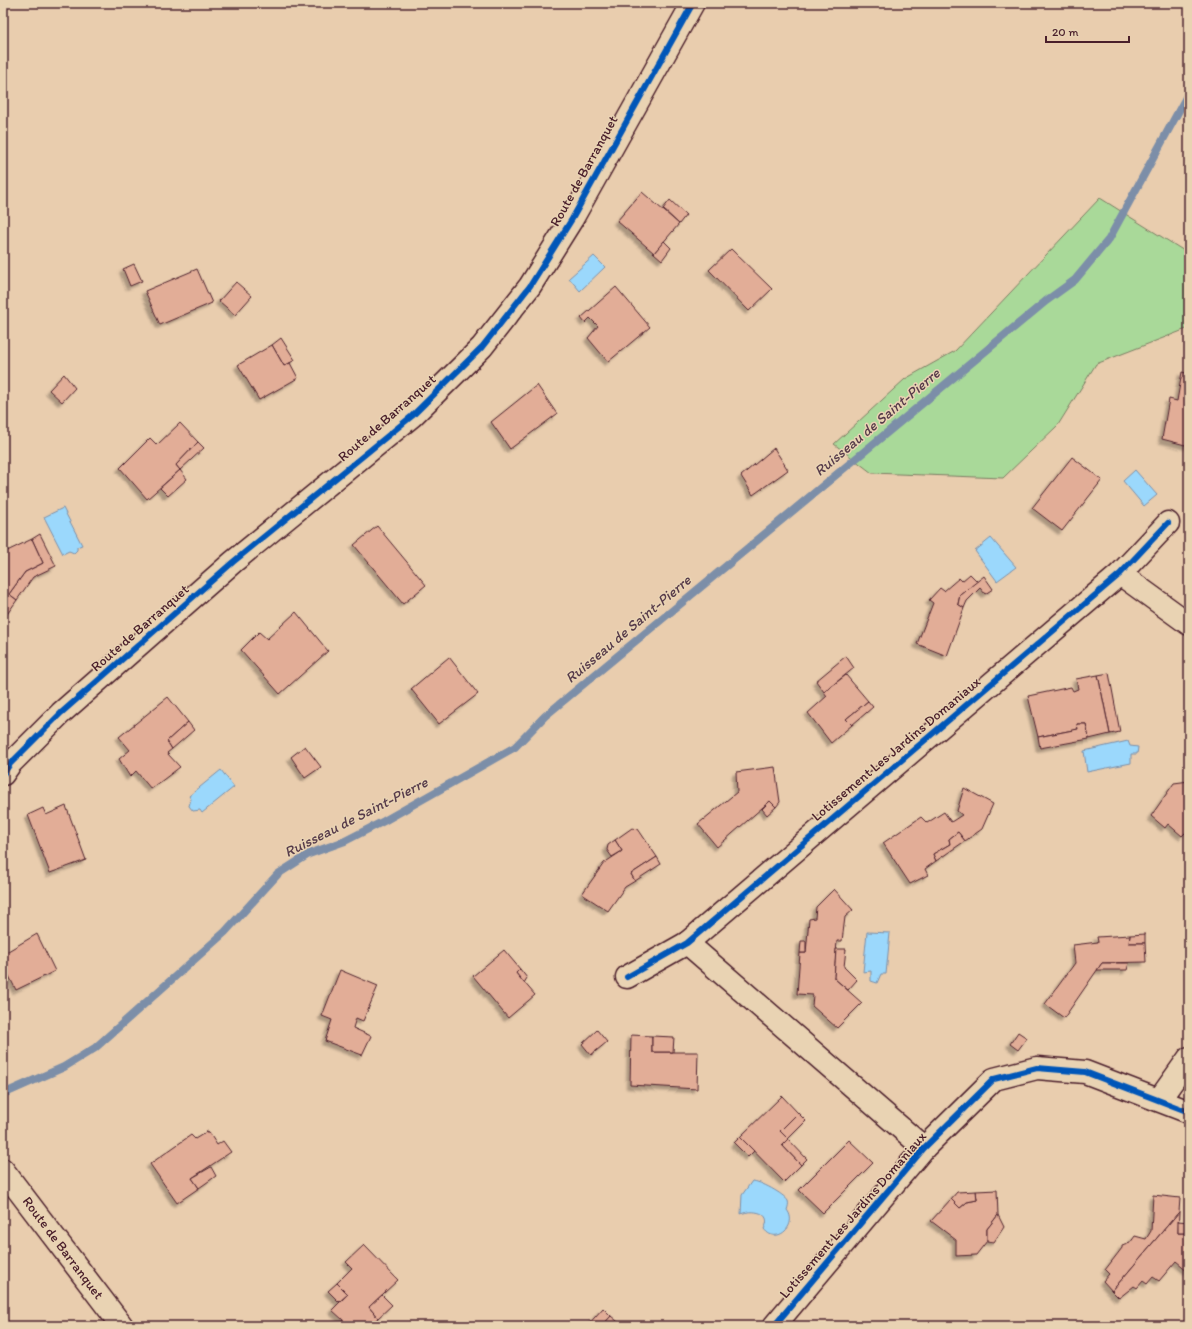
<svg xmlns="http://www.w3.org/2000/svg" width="1192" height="1329" font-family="Itim,sans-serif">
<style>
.green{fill:#a9d999;stroke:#7a7c62}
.water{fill:#9bd8fc;stroke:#7b8ea8}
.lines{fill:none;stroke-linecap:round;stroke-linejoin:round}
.stream{stroke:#7b8ea8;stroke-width:8}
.building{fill:#e2ad97;stroke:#4a1f2b;filter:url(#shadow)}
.minor-casing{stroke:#4a1f2b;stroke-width:25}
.minor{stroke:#e9d3b3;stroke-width:22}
.quiet{stroke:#418dcd;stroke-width:5;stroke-dasharray:10 5;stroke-linecap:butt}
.cycleway-casing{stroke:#e9d3b3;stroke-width:8}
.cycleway{stroke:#0057b8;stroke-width:6}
.labels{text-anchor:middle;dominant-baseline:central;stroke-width:3;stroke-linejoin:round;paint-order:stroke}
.street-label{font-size:14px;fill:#4a1f2b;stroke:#e9d3b3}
.water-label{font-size:15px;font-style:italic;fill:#563b4a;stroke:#e9d3b3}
</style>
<defs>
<filter id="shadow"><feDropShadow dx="-3.5" dy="3.5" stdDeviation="1" flood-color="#0004"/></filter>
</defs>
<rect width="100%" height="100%" fill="#e9cdae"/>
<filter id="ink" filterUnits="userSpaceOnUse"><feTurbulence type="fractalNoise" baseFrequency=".025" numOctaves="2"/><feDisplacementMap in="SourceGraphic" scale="8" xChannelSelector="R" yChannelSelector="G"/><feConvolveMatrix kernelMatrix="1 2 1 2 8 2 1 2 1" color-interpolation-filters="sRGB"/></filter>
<g filter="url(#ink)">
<path class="green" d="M1100 198 1189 254V328L1096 364 1058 425 1003 478 872 473 834 444 905 379 955 351Z"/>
<g class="water">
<path d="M594 256 605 267 580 291 569 278Z"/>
<path d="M1135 470 1157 495 1144 506 1123 481Z"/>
<path d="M63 508 82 545 77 547V550L74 553 69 551 63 554 44 517Z"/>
<path d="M991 538 1016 567 997 581 975 551Z"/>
<path d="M1128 741 1130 746 1138 747 1137 754H1131V763L1087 772 1084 751Z"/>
<path d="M221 770 234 787 202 813 200 810 193 811 189 806 191 799 189 796Z"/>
<path d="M867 932 890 933 886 974H881L877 983 871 981V971L863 972Z"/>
<path d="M752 1181C760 1181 784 1194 788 1201 789 1204 788 1207 787 1210 799 1225 776 1246 764 1229 774 1212 752 1209 741 1214L742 1195Z"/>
</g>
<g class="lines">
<path class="stream" d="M3 1094 64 1067 95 1048 225 932 278 874 309 854 345 841 384 821 515 747 545 716 1046 301 1075 280 1109 239 1189 92"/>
</g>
<g class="building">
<path d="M642 192 679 224 654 253 617 221Z"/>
<path d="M670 200 686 215 679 224 663 209Z"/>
<path d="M664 241 671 248 662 260 654 253Z"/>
<path d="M731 249 772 289 749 311 709 270Z"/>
<path d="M134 264 142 281 130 286 123 269Z"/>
<path d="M197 269 212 303 160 325 145 291Z"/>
<path d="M236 282 252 296 235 315 219 301Z"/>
<path d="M616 287 650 327 608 362 588 338 598 326 590 318 585 323 581 318Z"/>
<path d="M281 338 295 360 284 366 272 345Z"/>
<path d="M272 345 284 366 290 363 298 378 259 400 238 365Z"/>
<path d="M1182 372 1189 374V446L1162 439 1169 399 1177 401Z"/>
<path d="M64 374 75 388 62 402 49 390Z"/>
<path d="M537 385 557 414 510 449 491 422Z"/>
<path d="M180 423 198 442 176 465 180 470 147 499 120 468 150 438 157 445Z"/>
<path d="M198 442 204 448 180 470 176 465Z"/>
<path d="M774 448 788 470 753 495 741 476Z"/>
<path d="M1072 457 1102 480 1062 531 1032 508Z"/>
<path d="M180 470 187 479 168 496 160 488Z"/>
<path d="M377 526 426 585 403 604 354 545Z"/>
<path d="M40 534 56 566 33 577 17 600 9 594 25 572 43 563 32 539Z"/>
<path d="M32 539 43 563 25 572 9 594 17 600 3 620V553Z"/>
<path d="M970 574 978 582 960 595 958 604 964 608 947 656 917 644 933 603 929 600 940 588 944 591 959 578 962 581Z"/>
<path d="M984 576 993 589 985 594 980 588 967 601 964 608 958 604 960 595Z"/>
<path d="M296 612 328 651 280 694 241 650 259 632 267 639Z"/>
<path d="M846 656 854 668 824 692 816 681Z"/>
<path d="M449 657 478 694 439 724 411 689Z"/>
<path d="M1109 673 1120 732 1110 734 1098 675Z"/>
<path d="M846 675 868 701 846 719 852 725 831 743 808 713 827 696 824 692Z"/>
<path d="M1098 675 1110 734 1089 739 1086 724H1077L1078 729 1038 737 1028 696 1071 687 1073 691 1078 689 1076 679Z"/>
<path d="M168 697 188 722 167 741 172 749 167 753 180 767 151 789 136 771 130 777 119 759 130 750 119 737Z"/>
<path d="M868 701 873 707 852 725 846 719Z"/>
<path d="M188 722 194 730 172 749 167 741Z"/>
<path d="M1077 724H1086L1089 739 1040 748 1038 737 1078 729Z"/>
<path d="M305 746 321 767 305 778 291 757Z"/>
<path d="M775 767 780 802 776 807 770 801 717 847 698 824 737 792 736 772Z"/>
<path d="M1189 781V829L1182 836 1168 824 1165 828 1151 816 1174 783Z"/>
<path d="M964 788 993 804 982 829 965 841 958 832 949 839 950 844 933 854 936 861 925 869 928 875 910 884 883 843 921 817 927 823 944 812 951 822 962 815 957 811Z"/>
<path d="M770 801 776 807 767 815 762 809Z"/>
<path d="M66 806 86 860 50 873 28 815 43 808 46 815Z"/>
<path d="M632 828 638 829 657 857 631 874 635 881 625 887 608 911 582 894 604 863 622 851 615 840Z"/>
<path d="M958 832 965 841 936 861 933 854 950 844 949 839Z"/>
<path d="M615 840 622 851 612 857 607 850 608 845Z"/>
<path d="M657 857 661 864 635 881 631 874Z"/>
<path d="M834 889 853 910 845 917 842 941H837L834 978 862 1003 837 1028 812 1006 813 995 797 994 800 953H806L809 919 815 918 816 907Z"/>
<path d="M37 934 55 971 16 990 3 964V954Z"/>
<path d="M1145 934V943H1129L1130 935Z"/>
<path d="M1130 935 1129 943H1145L1146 962 1102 963 1064 1018 1045 1004 1075 963 1073 945 1098 942 1097 937Z"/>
<path d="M801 941H806V953H800Z"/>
<path d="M836 949H846L844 967 857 980 848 990 834 978Z"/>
<path d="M504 950 520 969 516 973 535 995 508 1018 473 976Z"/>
<path d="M1102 963H1129L1127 970H1097Z"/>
<path d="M520 969 527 978 524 983 516 973Z"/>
<path d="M340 970 378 986 363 1021 356 1018 353 1028 371 1036 362 1055 325 1041 332 1020 322 1016Z"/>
<path d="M597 1030 607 1042 591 1055 582 1044Z"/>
<path d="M1018 1032 1027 1038 1018 1050 1010 1044Z"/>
<path d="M631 1035 652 1036V1052H698L697 1089 630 1085Z"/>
<path d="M652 1036 674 1037 673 1052H652Z"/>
<path d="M782 1096 798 1113 780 1131 788 1139 782 1145 801 1165 784 1182 740 1137Z"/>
<path d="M798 1113 806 1121 788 1139 780 1131Z"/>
<path d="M208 1131 217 1145 223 1141 231 1152 192 1178 199 1188 177 1203 150 1164 191 1135 195 1139Z"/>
<path d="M740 1137 754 1151 748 1157 734 1143Z"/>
<path d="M788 1139 807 1159 801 1165 782 1145Z"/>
<path d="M849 1140 873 1163 823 1213 799 1190Z"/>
<path d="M211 1167 216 1176 199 1188 192 1178Z"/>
<path d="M997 1190 998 1215 987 1229V1241L976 1255 956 1256V1240L931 1221 951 1199 960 1208 967 1202 977 1200 976 1191Z"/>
<path d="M976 1191 977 1200 967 1202 960 1208 951 1199 957 1192Z"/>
<path d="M1153 1195 1180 1198 1179 1212 1112 1291 1103 1281 1109 1274 1105 1270 1122 1248V1246L1130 1243 1135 1236 1146 1239 1151 1231Z"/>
<path d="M1179 1212 1178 1233H1189V1270L1188 1271 1176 1261 1159 1281 1153 1277 1147 1284 1143 1281 1137 1288 1134 1286 1119 1298 1112 1291Z"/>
<path d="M998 1215 1004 1227 994 1242 987 1241V1229Z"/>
<path d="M1178 1221 1189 1222V1233H1178Z"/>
<path d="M364 1245 398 1280 369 1307 378 1318 369 1326H338L343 1320 332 1310 348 1294 337 1283 352 1268 346 1262Z"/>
<path d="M337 1283 348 1294 339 1302 328 1291Z"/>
<path d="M382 1295 392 1305 378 1318 369 1307Z"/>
<path d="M603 1308 611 1316 602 1326H587Z"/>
<path d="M611 1316 623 1326H602Z"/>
</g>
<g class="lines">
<g class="minor-casing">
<g id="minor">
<path d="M1120 574 1189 624"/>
<path d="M3 774 10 764 61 713 233 562 412 416 482 347 530 286 572 219 693 3"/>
<path d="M687 943 924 1148"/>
<path d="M627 977 687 943 1120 574 1168 523"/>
<path d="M1159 1100 1189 1058"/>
<path d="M3 1170 122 1326"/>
<path d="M774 1326 924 1148 994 1079 1037 1068 1085 1072 1189 1112"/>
</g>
</g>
<use href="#minor" class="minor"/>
<path class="quiet" d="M3 755 10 764"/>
<g class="cycleway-casing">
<g id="cycleway">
<path d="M3 774 10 764 61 713 233 562 412 416 482 347 530 286 572 219 693 3"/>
<path d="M627 977 687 943 1120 574 1168 523"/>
<path d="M774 1326 924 1148 994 1079 1037 1068 1085 1072 1189 1112"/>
</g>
</g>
<use href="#cycleway" class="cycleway"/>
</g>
</g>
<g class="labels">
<g class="street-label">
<text transform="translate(584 171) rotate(-61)">Route de Barranquet</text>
<text transform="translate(387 418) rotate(-41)">Route de Barranquet</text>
<text transform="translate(140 628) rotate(-41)">Route de Barranquet</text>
<text transform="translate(896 749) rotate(-40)">Lotissement Les Jardins Domaniaux</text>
<text transform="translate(853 1215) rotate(-49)">Lotissement Les Jardins Domaniaux</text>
<text transform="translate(63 1248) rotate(53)">Route de Barranquet</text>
</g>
<g class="water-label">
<text transform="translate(877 422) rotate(-40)">Ruisseau de Saint-Pierre</text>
<text transform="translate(628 629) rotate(-40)">Ruisseau de Saint-Pierre</text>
<text transform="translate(356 817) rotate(-27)">Ruisseau de Saint-Pierre</text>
</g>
</g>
<rect width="1192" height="1329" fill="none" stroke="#e9d3b3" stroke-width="16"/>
<rect x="8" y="8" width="1176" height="1313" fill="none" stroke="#4a1f2b" stroke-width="1.5" filter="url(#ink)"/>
<path d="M1046 36v6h83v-6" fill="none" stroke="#4a1f2b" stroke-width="2"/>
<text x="1052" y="36" font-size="12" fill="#4a1f2b" stroke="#e9d3b3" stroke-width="3" paint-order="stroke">20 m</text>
</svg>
